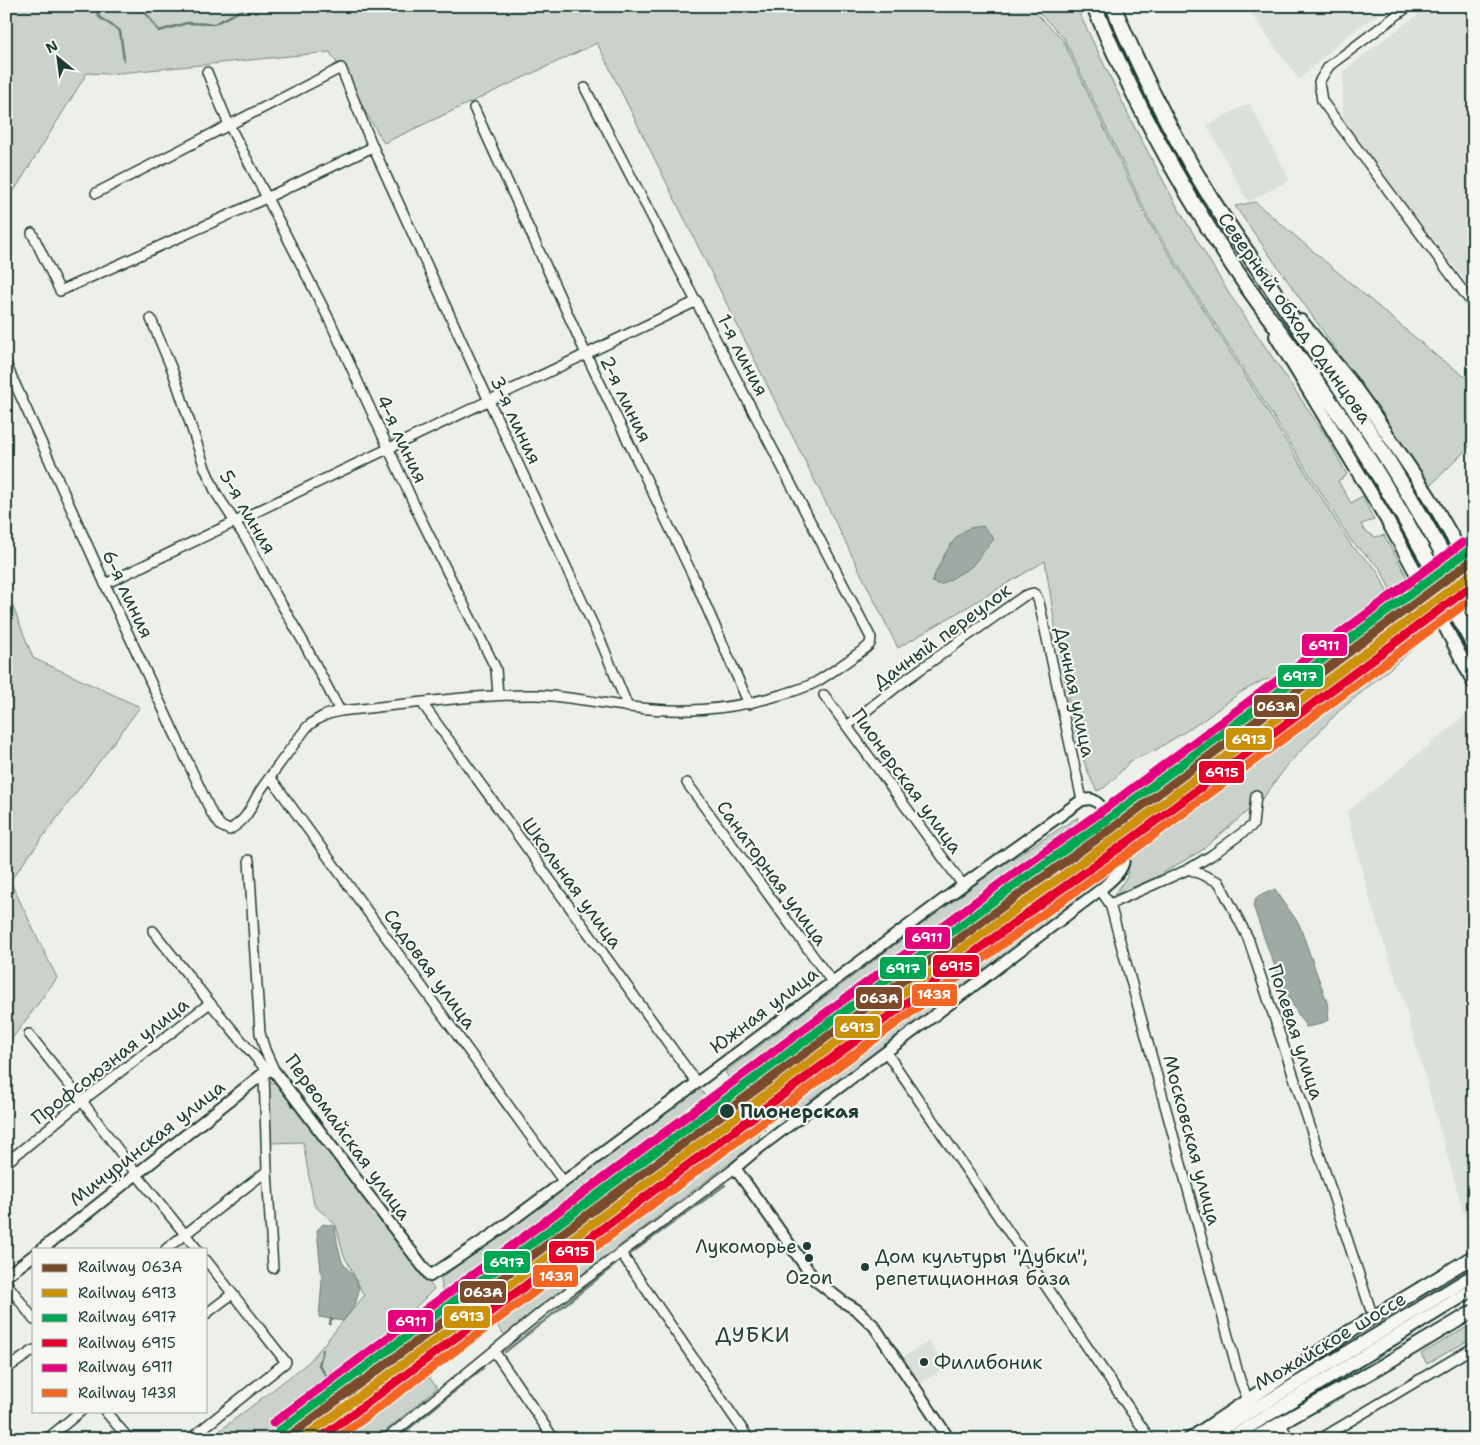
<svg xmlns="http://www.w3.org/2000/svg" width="1480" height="1445" font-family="'Shantell Sans',sans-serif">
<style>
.built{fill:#dce0db}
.green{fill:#cbd2cc;stroke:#758880}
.water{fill:#9faaa4;stroke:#6c7e77}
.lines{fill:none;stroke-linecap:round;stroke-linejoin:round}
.stream{stroke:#6c7e77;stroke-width:2.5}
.minor-casing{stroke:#1f3d34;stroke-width:12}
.tertiary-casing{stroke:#1f3d34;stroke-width:14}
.primary-casing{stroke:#1f3d34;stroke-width:16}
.trunk-casing{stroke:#1f3d34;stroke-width:18}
.minor{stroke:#f6f6f2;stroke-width:9}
.tertiary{stroke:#f6f6f2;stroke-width:10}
.primary{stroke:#f6f6f2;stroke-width:12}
.trunk{stroke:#f6f6f2;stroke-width:14}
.rail-1-casing{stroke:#f6f6f2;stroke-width:12}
.rail-2-casing{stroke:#f6f6f2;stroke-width:12}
.rail-3-casing{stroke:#f6f6f2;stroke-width:12}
.rail-4-casing{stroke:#f6f6f2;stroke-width:12}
.rail-5-casing{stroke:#f6f6f2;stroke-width:12}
.rail-6-casing{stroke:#f6f6f2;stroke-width:12}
.rail-1{stroke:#7a4b2a;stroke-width:9}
.rail-2{stroke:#cc910a;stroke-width:9}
.rail-3{stroke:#00a651;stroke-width:9}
.rail-4{stroke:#e4002b;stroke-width:9}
.rail-5{stroke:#e5007d;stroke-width:9}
.rail-6{stroke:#f26522;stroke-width:9}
.stop-dot{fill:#1f3d34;stroke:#f6f6f2;stroke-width:2}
.labels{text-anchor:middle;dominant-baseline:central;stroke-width:4.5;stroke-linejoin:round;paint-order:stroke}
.street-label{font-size:19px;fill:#1f3d34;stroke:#f6f6f2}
.stop-label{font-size:19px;font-weight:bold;fill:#1f3d34;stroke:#f6f6f2;text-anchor:start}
.poi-label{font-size:19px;fill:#1f3d34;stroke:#f6f6f2;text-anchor:start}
.quarter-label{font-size:21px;letter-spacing:1px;fill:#1f3d34;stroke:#f6f6f2}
.line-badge{stroke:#f6f6f2;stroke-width:2}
.badge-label{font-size:14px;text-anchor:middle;font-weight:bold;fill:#fff}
</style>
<rect width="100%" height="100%" fill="#edefea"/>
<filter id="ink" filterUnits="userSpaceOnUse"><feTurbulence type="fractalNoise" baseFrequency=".02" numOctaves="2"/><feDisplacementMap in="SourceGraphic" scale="10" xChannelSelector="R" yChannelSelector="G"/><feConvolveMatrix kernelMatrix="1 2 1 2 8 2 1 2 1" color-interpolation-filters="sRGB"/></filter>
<g filter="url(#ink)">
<g class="built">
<path d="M1246 6H1388L1342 40 1299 80Z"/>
<path d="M1429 6H1474V293L1343 121V71Z"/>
<path d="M1249 103 1290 180 1248 202 1207 125Z"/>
<path d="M1473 709 1474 1233 1470 1235 1401 993 1371 904 1347 812Z"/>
<path d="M929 1341 946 1367 920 1384 903 1357Z"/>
</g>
<g class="green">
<path d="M6 6H1029L1063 40 1147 219 1351 545 1377 570 1387 592 1384 600 1280 678 1264 680 1241 692 1202 721 1154 751 1130 761 1115 778 1105 787 1097 791C1085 770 1080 748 1074 725 1061 671 1054 616 1045 561L898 648 597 43 384 143 330 52 109 74 87 73 6 204Z"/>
<path d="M1032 6H1077L1080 15 1135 128 1178 208 1228 292 1328 439 1347 475 1338 481 1351 503 1362 496 1374 520 1361 524 1364 530 1375 537 1384 535 1416 593 1398 606 1380 568 1352 542 1149 219 1064 38Z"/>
<path d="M1255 202 1439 358 1474 383V442L1431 485 1235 206Z"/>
<path d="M6 589 33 658 140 707 10 881 57 978 6 1047Z"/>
<path d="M1408 638 1417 646 1339 711 1289 763 1264 797 1201 851 1152 879 1114 895 1127 877 1132 849 1194 806 1388 641Z"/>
<path d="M1078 817 1071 845 968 918 876 987 762 1068 732 1082 725 1072 995 870Z"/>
<path d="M1080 870 1095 890 799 1113H789L781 1119 775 1117 763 1127 765 1130 759 1136 761 1143C725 1165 693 1191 659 1216 607 1255 556 1293 506 1335L501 1332 489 1308 515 1294 528 1281 589 1234 604 1246 610 1233 617 1227 610 1218 643 1193 648 1199 663 1188 658 1181 731 1126 739 1136 744 1132 735 1121 794 1084 897 1006 964 952Z"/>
<path d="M268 1080 282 1087 434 1289 341 1382 265 1439H209L309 1362 364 1296 343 1253 336 1225 314 1205 303 1142 270 1143Z"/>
<path d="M699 1088 711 1103 656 1151 584 1202 540 1242 443 1300 441 1278Z"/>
<path d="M1474 1323V1337L1427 1364 1421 1354Z"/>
<path d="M429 1377 437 1388 376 1439H322L369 1406Z"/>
</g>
<g class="water">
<path d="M983 526 994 539 971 567 941 585 932 582C937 567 951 539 964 531 969 527 977 527 983 526Z"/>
<path d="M1275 889 1299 924 1327 1002 1329 1020 1317 1025 1306 1027C1281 989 1267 947 1253 905L1257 897Z"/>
<path d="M323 1224 335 1226C336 1238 338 1249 342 1261 344 1266 350 1271 354 1276 365 1292 354 1307 343 1321L319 1317 322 1281 317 1230Z"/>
</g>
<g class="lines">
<g class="stream">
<path d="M95 6 99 17 120 31 124 60"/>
<path d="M139 6 141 7 159 31 187 23 214 24 244 9"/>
<path d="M630 1254 725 1185"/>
<path d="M330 1324 331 1319"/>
<path d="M323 1350 319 1365 334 1388"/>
<path d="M505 1352 616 1264"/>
<path d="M347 1439 359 1423"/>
<path d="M396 1439 483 1368"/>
</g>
<g class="minor-casing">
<g id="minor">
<path d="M1409 6 1329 66 1319 82 1322 101 1474 306"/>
<path d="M207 72 229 125 264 192 330 321 419 515 496 669 498 695"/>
<path d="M474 108 586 354 693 576 749 704"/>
<path d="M96 193 341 68 373 147 489 401 602 644 628 707"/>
<path d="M32 233 60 291 262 200 373 147"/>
<path d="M151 319 173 372 205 468 216 493 248 542 269 583 304 643 340 711"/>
<path d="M6 364 105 584 212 814 221 826 229 830C250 818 250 806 262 788 277 767 292 747 307 727 317 718 326 714 340 711 405 705 470 694 536 695 568 696 599 703 630 707 681 713 723 711 773 697 788 693 803 689 816 682 833 672 850 659 866 648L870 644 871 638 585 88"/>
<path d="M105 584 697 301"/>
<path d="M824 695 963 885"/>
<path d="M422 703 697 1083"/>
<path d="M847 726 908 678 1024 596 1033 593 1036 595 1039 602 1082 800"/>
<path d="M270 777 563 1181"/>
<path d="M687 783 832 982"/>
<path d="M249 860 260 1033 265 1050 275 1072"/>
<path d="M1189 869 1212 855 1253 825 1256 795"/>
<path d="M1100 890 1110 904 1240 1380 1248 1400"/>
<path d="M1110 904 1189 869 1219 882 1248 938 1370 1308"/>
<path d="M153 931 210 1003 267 1071"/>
<path d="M29 1034 82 1101 137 1175 197 1249"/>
<path d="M886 1052 1150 1439"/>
<path d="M264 1073 267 1171 273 1268"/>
<path d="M6 1163 82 1101 210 1003"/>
<path d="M166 1249 267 1171"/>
<path d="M621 1253 749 1439"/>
<path d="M6 1282 34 1320"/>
<path d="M206 1314 232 1294"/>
<path d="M494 1351 554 1439"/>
<path d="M6 1369 34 1350"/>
<path d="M105 1411 129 1439"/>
<path d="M1280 1423 1289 1439"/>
<path d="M47 1439 81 1411"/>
<path d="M190 1439 286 1362 206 1260"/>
<path d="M386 1439 544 1310 735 1168"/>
<path d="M1320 1439 1474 1347"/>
</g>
</g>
<g class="tertiary-casing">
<g id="tertiary">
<path d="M42 1249 264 1073 271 1070 275 1072 430 1276 492 1235 963 885 1082 800C1086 800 1089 798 1093 800 1101 802 1119 833 1123 841 1125 846 1125 855 1124 860 1122 873 1109 882 1100 890L755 1151 735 1168 815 1280 842 1301 857 1310 874 1326 949 1439"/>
<path d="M6 1276 34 1255"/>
</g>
</g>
<g class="primary-casing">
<g id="primary">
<path d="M1301 321 1350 381 1375 416 1429 496 1474 575"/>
<path d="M1276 336 1387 520 1437 611 1474 683"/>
<path d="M1190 1439 1352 1330 1474 1256"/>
<path d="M1206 1439 1474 1275"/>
<path d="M1229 1439 1474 1289"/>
<path d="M1253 1439 1380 1367 1474 1311"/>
</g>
</g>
<g class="trunk-casing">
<g id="trunk">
<path d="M1094 6C1135 105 1187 200 1248 288 1279 332 1313 375 1343 420 1392 492 1434 569 1474 646"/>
<path d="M1113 6C1143 77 1179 149 1221 214 1265 280 1311 344 1355 410 1399 475 1438 543 1474 612"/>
</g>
</g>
<use href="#minor" class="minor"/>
<use href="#tertiary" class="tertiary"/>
<use href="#primary" class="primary"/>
<use href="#trunk" class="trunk"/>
<g class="rail-1-casing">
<path id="rail-1" d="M285 1439 1021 893 1114 827 1474 559"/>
</g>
<g class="rail-2-casing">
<path id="rail-2" d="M302 1439 1027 901 1120 835 1474 572"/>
</g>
<g class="rail-3-casing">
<path id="rail-3" d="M279 1431 1015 885 1108 819 1468 551"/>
</g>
<g class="rail-4-casing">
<path id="rail-4" d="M319 1439 1033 909 1126 843 1474 584"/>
</g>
<g class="rail-5-casing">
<path id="rail-5" d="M273 1423 1009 877 1102 811 1462 543"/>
</g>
<g class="rail-6-casing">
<path id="rail-6" d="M336 1439 1039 917 1132 851 1474 597"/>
</g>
<use href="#rail-1" class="rail-1"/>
<use href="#rail-2" class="rail-2"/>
<use href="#rail-3" class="rail-3"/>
<use href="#rail-4" class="rail-4"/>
<use href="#rail-5" class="rail-5"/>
<use href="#rail-6" class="rail-6"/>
</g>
</g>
<g class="stop-dot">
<circle cx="727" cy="1111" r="8"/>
<circle cx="807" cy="1246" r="5"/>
<circle cx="809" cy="1258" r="5"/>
<circle cx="865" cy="1267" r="5"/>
<circle cx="924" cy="1362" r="5"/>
</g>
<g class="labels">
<g class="street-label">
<text transform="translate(1295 318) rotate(55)">Северный обход Одинцова</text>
<text transform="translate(743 355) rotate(63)">1-я линия</text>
<text transform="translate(626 399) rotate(64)">2-я линия</text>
<text transform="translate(516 420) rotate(65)">3-я линия</text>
<text transform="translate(402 439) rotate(65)">4-я линия</text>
<text transform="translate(248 512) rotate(60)">5-я линия</text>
<text transform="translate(128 594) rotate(65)">6-я линия</text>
<text transform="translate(942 636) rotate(-36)">Дачный переулок</text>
<text transform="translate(1075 692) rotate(78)">Дачная улица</text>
<text transform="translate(907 781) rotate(54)">Пионерская улица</text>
<text transform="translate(772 873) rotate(54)">Санаторная улица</text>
<text transform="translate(572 883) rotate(54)">Школьная улица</text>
<text transform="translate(430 969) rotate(54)">Садовая улица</text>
<text transform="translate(764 1010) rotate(-37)">Южная улица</text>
<text transform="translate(1296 1032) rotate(72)">Полевая улица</text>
<text transform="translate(110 1061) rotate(-38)">Профсоюзная улица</text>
<text transform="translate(348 1137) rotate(54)">Первомайская улица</text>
<text transform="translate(1192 1140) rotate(75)">Московская улица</text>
<text transform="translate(147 1143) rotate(-38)">Мичуринская улица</text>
<text transform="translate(1330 1341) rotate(-31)">Можайское шоссе</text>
</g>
<g class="stop-label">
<text x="740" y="1111">Пионерская</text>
</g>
<g class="poi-label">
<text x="797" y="1246" text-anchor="end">Лукоморье</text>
<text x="875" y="1256">Дом культуры "Дубки",<tspan x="875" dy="22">репетиционная база</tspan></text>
<text x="809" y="1277" text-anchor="middle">Ozon</text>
<text x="934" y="1362">Филибоник</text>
</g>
<g class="quarter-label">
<text x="753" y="1335">ДУБКИ</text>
</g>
</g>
<g class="line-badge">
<rect x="1301" y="633" width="47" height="24" rx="5" fill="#e5007d"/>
<rect x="1277" y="664" width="47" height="24" rx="5" fill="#00a651"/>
<rect x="1253" y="694" width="47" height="24" rx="5" fill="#7a4b2a"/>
<rect x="1225" y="727" width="48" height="24" rx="5" fill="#cc910a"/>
<rect x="1198" y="760" width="47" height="24" rx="5" fill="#e4002b"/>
<rect x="904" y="926" width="47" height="24" rx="5" fill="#e5007d"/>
<rect x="932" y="954" width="48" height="24" rx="5" fill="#e4002b"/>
<rect x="879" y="956" width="48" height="24" rx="5" fill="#00a651"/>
<rect x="911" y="983" width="47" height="24" rx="5" fill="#f26522"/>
<rect x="855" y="986" width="48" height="24" rx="5" fill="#7a4b2a"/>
<rect x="834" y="1015" width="47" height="24" rx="5" fill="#cc910a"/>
<rect x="548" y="1240" width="47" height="24" rx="5" fill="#e4002b"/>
<rect x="483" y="1250" width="48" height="24" rx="5" fill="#00a651"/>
<rect x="532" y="1264" width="47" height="24" rx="5" fill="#f26522"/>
<rect x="459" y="1280" width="48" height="24" rx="5" fill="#7a4b2a"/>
<rect x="443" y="1305" width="48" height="24" rx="5" fill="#cc910a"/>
<rect x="387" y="1309" width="47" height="24" rx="5" fill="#e5007d"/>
</g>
<g class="badge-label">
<text x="1324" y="650">6911</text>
<text x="1300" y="681">6917</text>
<text x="1276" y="711">063А</text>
<text x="1249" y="744">6913</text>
<text x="1222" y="777">6915</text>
<text x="927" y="942">6911</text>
<text x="956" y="971">6915</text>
<text x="903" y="973">6917</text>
<text x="934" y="999">143Я</text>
<text x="879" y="1003">063А</text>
<text x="857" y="1032">6913</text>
<text x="572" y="1256">6915</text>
<text x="507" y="1267">6917</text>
<text x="556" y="1281">143Я</text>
<text x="483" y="1297">063А</text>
<text x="467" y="1321">6913</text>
<text x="411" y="1326">6911</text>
</g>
<rect width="1480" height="1445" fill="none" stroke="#f6f6f2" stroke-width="25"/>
<rect x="12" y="12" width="1455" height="1420" fill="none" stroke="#1f3d34" stroke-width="2" filter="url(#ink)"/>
<rect x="32" y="1248" width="175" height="165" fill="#f6f6f2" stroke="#a0aca6"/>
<rect x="42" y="1264" width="25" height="8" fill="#7a4b2a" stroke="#a0aca6"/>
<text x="78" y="1272" font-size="15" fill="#1f3d34">Railway 063А</text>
<rect x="42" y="1289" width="25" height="8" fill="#cc910a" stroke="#a0aca6"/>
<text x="78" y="1298" font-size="15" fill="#1f3d34">Railway 6913</text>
<rect x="42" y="1314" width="25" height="8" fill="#00a651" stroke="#a0aca6"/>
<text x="78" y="1322" font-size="15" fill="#1f3d34">Railway 6917</text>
<rect x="42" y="1339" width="25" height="8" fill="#e4002b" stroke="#a0aca6"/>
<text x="78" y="1348" font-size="15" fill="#1f3d34">Railway 6915</text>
<rect x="42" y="1364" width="25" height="8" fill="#e5007d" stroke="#a0aca6"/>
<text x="78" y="1372" font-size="15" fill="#1f3d34">Railway 6911</text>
<rect x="42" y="1389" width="25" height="8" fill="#f26522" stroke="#a0aca6"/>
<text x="78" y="1398" font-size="15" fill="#1f3d34">Railway 143Я</text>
<g transform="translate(58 58) rotate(331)" stroke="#f6f6f2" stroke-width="4" paint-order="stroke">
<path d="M0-4L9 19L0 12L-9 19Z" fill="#1f3d34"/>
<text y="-8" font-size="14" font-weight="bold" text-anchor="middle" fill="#1f3d34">N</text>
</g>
</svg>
